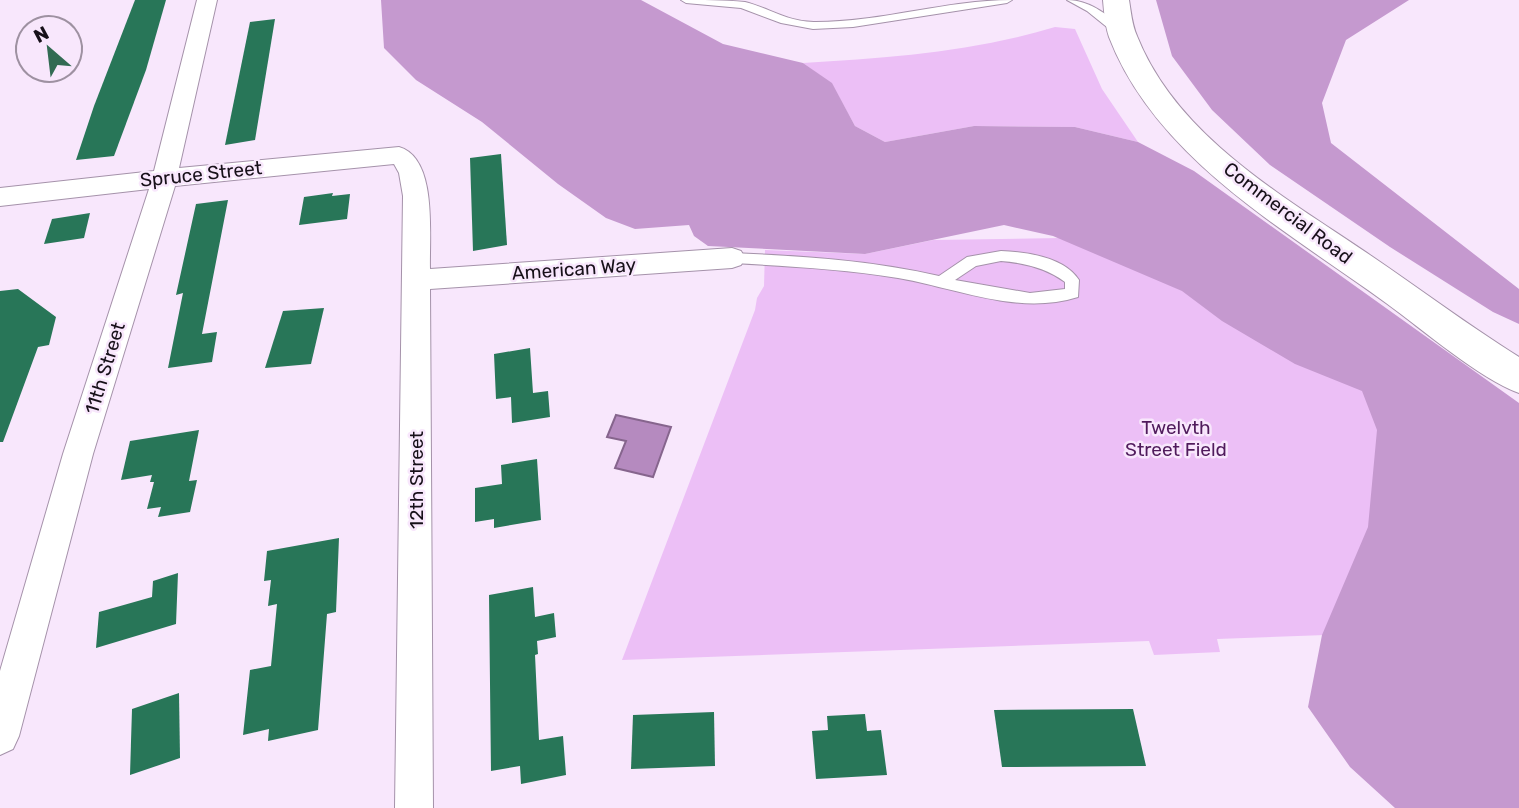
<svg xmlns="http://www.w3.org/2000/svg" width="1519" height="808" font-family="Rubik,sans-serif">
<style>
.green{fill:#ecbff6}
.forest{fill:#c599cf}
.water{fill:#b58abf;stroke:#86658d;stroke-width:2}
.building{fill:#287658}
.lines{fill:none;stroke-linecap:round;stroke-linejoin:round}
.service-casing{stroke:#a592aa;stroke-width:2}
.minor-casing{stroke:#a592aa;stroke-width:2}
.tertiary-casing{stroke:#a592aa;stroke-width:2}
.service{fill:#fff;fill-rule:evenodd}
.minor{fill:#fff;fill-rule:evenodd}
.tertiary{fill:#fff;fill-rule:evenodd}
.labels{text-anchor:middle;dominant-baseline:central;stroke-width:5;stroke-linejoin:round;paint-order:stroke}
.street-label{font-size:19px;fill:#171019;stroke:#f8e7fc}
.park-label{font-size:19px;fill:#501b5c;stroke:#f8e7fc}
</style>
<rect width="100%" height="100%" fill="#f8e7fc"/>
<g class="green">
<path d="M1055 27 1075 29 1102 89 1138 142 1075 127 974 126 885 142 855 126 832 84 803 63C888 58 973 52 1055 27Z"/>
<path d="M1061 238 1519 422V628L1217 639 1220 652 1154 655 1149 641 622 660 755 310 757 298 764 286 765 250 865 254 933 240Z"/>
</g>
<g class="forest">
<path d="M381 0H641L723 44 803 63 832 83 855 126 885 142 974 126 1075 127 1138 142 1194 171 1519 403V808H1395L1350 767 1308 707 1322 635 1368 527 1377 430 1362 391 1295 364 1222 321 1182 291 1053 236 1004 225 865 254 708 246 694 236 689 225 635 229 606 218 558 184 482 122 416 80 384 48Z"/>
<path d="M1156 0H1409L1346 40 1322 103 1331 143 1519 289V324L1493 312 1390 247 1270 165 1212 110 1172 56Z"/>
</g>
<path class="water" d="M616 415 671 427 653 477 615 468 626 441 607 437Z"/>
<g class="building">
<path d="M135 0H166L146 70 114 156 76 160 94 106Z"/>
<path d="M275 19 255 140 225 145 250 22Z"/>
<path d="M501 154 507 245 473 251 470 158Z"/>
<path d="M333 193 332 196 350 194 347 219 299 225 304 197Z"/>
<path d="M228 200 202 334 217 332 212 362 168 368 183 293 176 295 196 204Z"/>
<path d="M90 213 84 238 44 244 52 219Z"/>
<path d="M18 289 56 317 49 345 38 347 3 442H0V291Z"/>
<path d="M324 308 311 364 265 368 283 311Z"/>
<path d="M530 348 533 393 548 391 550 417 512 423 511 397 496 399 494 354Z"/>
<path d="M199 430 189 481 197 480 190 512 158 517 161 507 147 509 154 482H150L152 475 121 480 130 441Z"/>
<path d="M537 459 541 520 494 528V519L475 522V488L502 484 501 465Z"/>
<path d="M339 538 336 612 327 614 318 730 268 741 269 729 243 735 250 670 271 666 277 604 268 606 271 580 264 581 267 551Z"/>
<path d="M178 573 176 624 96 648 99 612 152 597 153 581Z"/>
<path d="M533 587 535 617 554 613 556 637 537 641 538 654 535 655 539 740 563 736 566 775 521 784 520 766 491 771 489 595Z"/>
<path d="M179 693 180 758 130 775 132 709Z"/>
<path d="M1133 709 1146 766 1002 767 994 710Z"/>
<path d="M714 712 715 766 631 769 633 715Z"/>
<path d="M865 714 867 731 881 730 887 775 816 779 812 731 828 730 827 716Z"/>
</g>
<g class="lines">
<g class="service-casing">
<g id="service">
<path d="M681 0C701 0 724 0 745 2 769 8 790 23 816 22 882 22 946 0 1012 0L1007 3 853 27 813 29 781 23 741 8 686 3Z"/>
<path d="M1067 0C1091 0 1111 17 1128 34L1126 36H1118L1087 11Z"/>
<path d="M1001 251C1027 252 1064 257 1079 280L1078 297C1018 316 957 288 898 278 843 269 787 266 732 263L725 258 732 253C801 256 871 260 939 276L967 257ZM1001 261C1025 263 1046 268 1065 282V289L1030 293 955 280 976 266Z"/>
</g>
</g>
<g class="minor-casing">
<path id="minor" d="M197 0H217L179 168 399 147C438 158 429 236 430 269L732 248 741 251 745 258 741 265 732 268 430 289 433 808H395L403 196 399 173 394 164 175 186 93 454 19 736 13 749 0 755V671L63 454 149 189 0 206V188L154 171Z"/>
</g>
<g class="tertiary-casing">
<path id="tertiary" d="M1103 0H1129C1131 12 1132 25 1137 36 1177 137 1285 197 1370 255 1420 289 1468 325 1519 357V393C1480 379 1422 329 1386 303 1286 230 1156 159 1109 37 1105 25 1104 12 1103 0Z"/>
</g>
<use href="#service" class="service"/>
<use href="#minor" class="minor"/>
<use href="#tertiary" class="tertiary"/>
</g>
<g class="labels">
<g class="street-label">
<text transform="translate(201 174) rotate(-6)">Spruce Street</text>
<text transform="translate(1288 213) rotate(37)">Commercial Road</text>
<text transform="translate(574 269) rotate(-4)">American Way</text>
<text transform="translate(105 368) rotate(-73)">11th Street</text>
<text transform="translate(416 480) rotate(-90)">12th Street</text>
</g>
<g class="park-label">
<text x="1176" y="427">Twelvth<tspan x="1176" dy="22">Street Field</tspan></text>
</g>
</g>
<g transform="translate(49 49) rotate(332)"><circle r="33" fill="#f8e7fc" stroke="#9e91a1" stroke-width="2"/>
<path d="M0-5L12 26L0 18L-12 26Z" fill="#326b53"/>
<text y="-10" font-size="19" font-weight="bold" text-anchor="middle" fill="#171019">N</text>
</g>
</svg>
